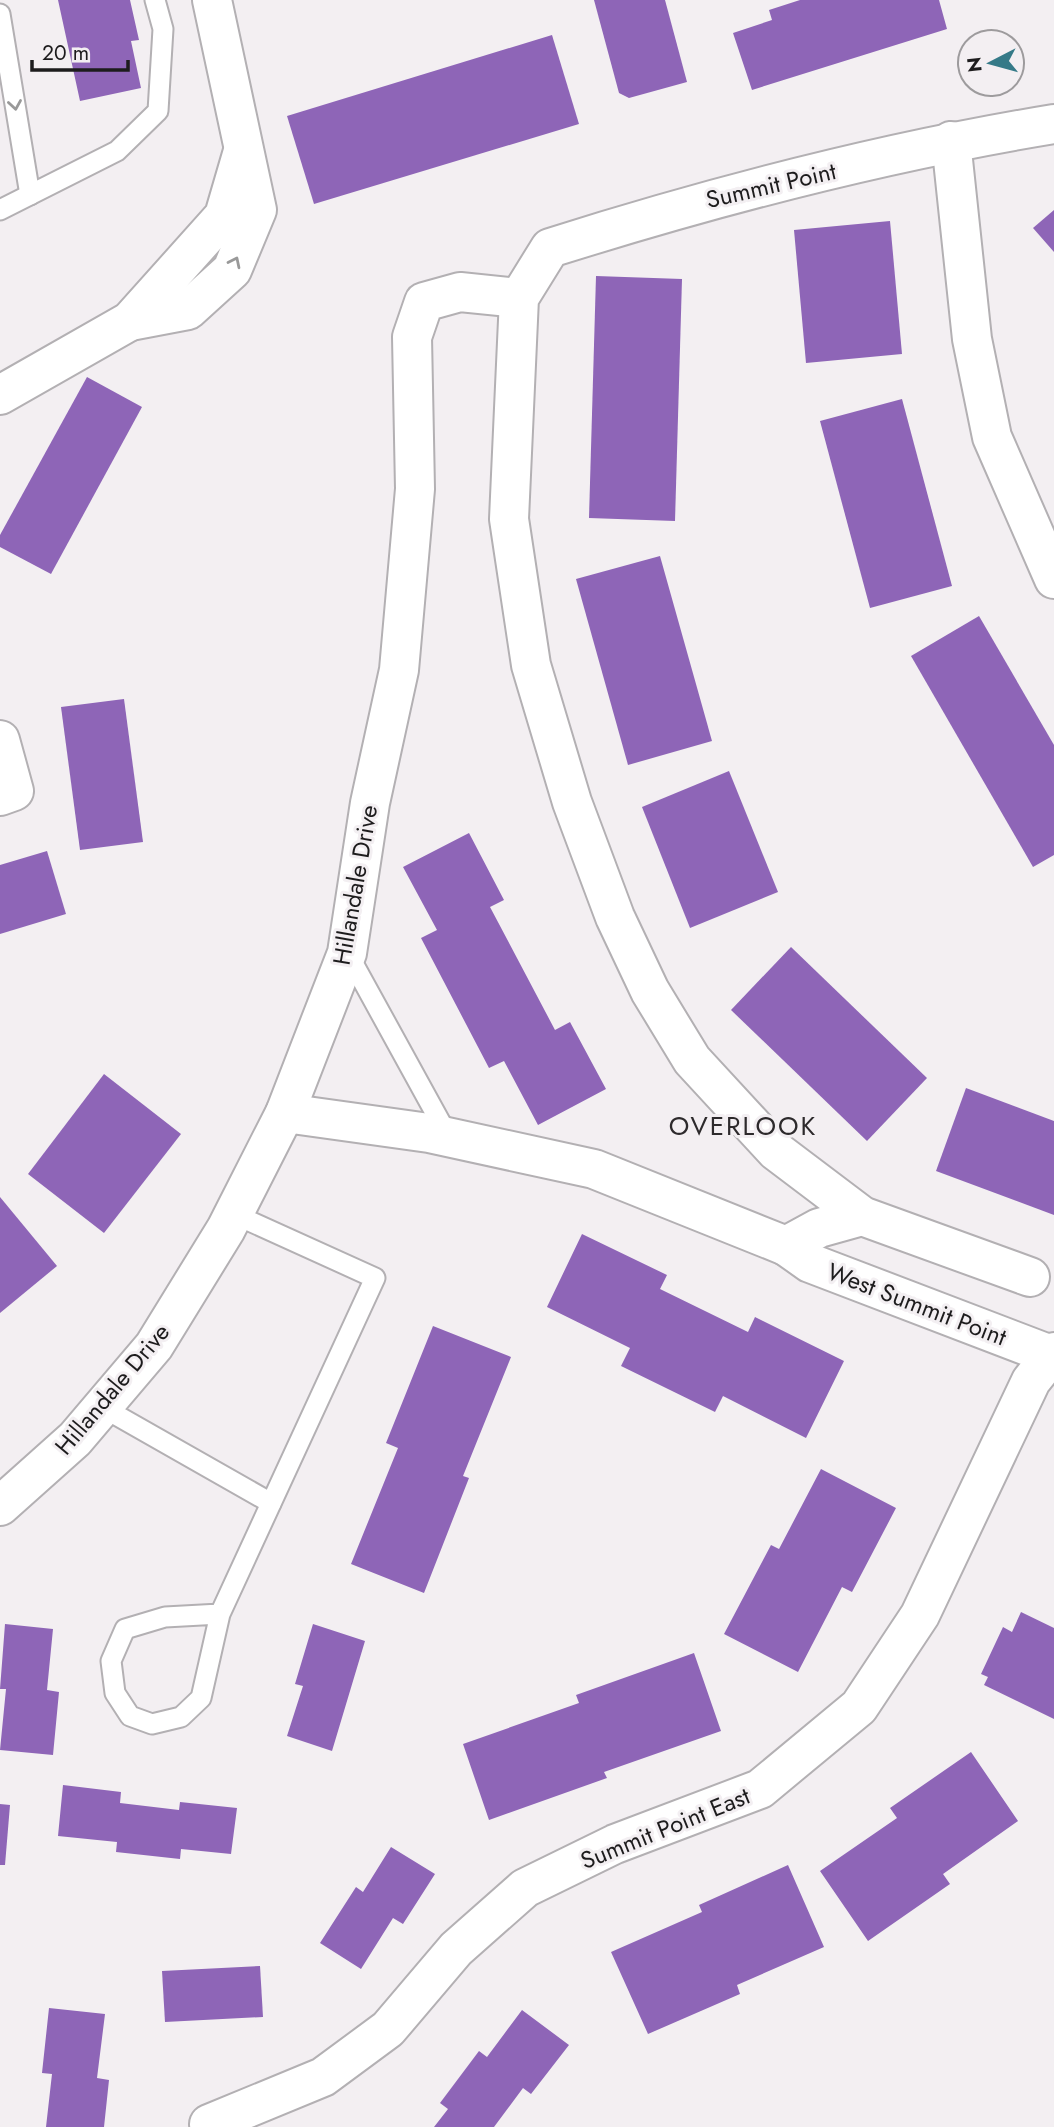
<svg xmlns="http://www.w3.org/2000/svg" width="1054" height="2127" font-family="Jost,sans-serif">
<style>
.building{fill:#8e65b7}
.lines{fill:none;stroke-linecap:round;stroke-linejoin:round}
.service-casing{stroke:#b3b0b3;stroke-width:23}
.minor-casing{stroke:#b3b0b3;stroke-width:42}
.service{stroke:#fff;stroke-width:19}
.minor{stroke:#fff;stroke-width:38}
.oneway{stroke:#999}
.labels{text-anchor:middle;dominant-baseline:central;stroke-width:6;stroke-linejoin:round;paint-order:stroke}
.street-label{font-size:24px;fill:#1d1c1d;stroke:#f3eff2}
.neighbourhood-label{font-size:26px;letter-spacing:2px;fill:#2d2a2c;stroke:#f3eff2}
</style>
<rect width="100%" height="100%" fill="#f3eff2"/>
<g class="building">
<path d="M58 0H130L139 40 131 41 141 88 80 101Z"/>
<path d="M594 0H665L687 82 629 98 619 93Z"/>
<path d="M800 0H939L947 29 752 90 733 33 772 20 769 10Z"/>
<path d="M552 35 579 124 314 204 287 116Z"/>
<path d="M1054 210V252L1033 228Z"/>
<path d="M890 221 902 354 806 363 794 230Z"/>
<path d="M596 276 682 279 675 521 589 518Z"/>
<path d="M87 377 142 407 51 574 0 547V535Z"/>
<path d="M902 399 952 586 870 608 820 421Z"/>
<path d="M660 556 712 741 628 765 576 579Z"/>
<path d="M979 616 1054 745V855L1033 867 911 656Z"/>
<path d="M124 699 143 842 80 850 61 707Z"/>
<path d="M729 771 778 892 690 928 642 807Z"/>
<path d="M469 833 504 900 490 907 555 1030 570 1022 606 1089 538 1125 504 1061 489 1068 421 938 437 930 403 867Z"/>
<path d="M47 851 66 914 0 934V865Z"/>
<path d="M791 947 927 1078 867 1141 731 1010Z"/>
<path d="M104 1074 181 1134 104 1233 28 1174Z"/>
<path d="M966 1088 1054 1121V1215L936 1171Z"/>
<path d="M0 1197 57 1266 0 1313Z"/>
<path d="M582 1234 667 1275 660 1289 748 1332 755 1317 844 1361 806 1438 723 1396 715 1412 621 1366 630 1348 547 1307Z"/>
<path d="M433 1326 511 1357 463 1476 469 1478 424 1593 351 1564 398 1448 386 1443Z"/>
<path d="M821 1469 896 1508 852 1592 842 1587 798 1672 724 1634 771 1545 779 1549Z"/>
<path d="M1021 1612 1054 1628V1719L984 1685 988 1677 981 1674 1003 1627 1012 1632Z"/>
<path d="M5 1624 53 1629 47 1690 59 1692 53 1755 0 1750 6 1689H0Z"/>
<path d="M313 1624 365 1641 332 1751 287 1736 303 1686 295 1684Z"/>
<path d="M694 1653 721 1731 604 1772 607 1778 489 1820 463 1744 579 1703 576 1695Z"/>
<path d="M971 1752 1018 1821 943 1874 950 1884 868 1941 820 1871 897 1818 890 1808Z"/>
<path d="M63 1785 121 1792 120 1803 179 1810 180 1802 237 1808 231 1854 181 1849 180 1859 116 1852 117 1842 58 1836Z"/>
<path d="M0 1804 10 1805 5 1865H0Z"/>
<path d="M391 1847 435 1874 403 1924 393 1918 361 1969 320 1943 356 1887 363 1892Z"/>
<path d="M788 1865 824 1947 737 1985 740 1994 648 2034 611 1952 702 1912 699 1905Z"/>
<path d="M260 1966 263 2017 165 2022 162 1971Z"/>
<path d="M49 2008 105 2014 97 2078 109 2080 104 2127H46L52 2074 42 2073Z"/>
<path d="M522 2010 569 2045 531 2094 523 2088 494 2127H434L448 2109 440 2103 479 2051 487 2057Z"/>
</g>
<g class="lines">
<g class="service-casing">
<g id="service">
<path d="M0 14 30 195"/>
<path d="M0 210 117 151 158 111 163 29 155 0"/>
<path d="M348 954 448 1136"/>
<path d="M102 1407 271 1503"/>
<path d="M220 1614 165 1617 125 1629 111 1661 115 1693 130 1716 152 1724 181 1717 201 1698 220 1614 375 1278 234 1214"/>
</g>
</g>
<g class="minor-casing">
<g id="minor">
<path d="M951 141 972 339 992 437 1054 579"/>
<path d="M130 321 188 310 232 270 257 210 212 0"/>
<path d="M0 395 130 321 224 216 243 151"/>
<path d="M0 740 14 791 0 796"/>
<path d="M285 1113 429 1133 594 1169 786 1246 819 1228 862 1216"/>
<path d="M786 1246 810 1263 1051 1355"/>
<path d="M1030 1277 862 1216 776 1151 692 1060 650 991 615 917 572 802 531 665 509 519 519 298 550 248C715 196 883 152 1054 124"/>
<path d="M0 1506 75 1439 154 1346 226 1229 285 1113 347 953 370 803 399 670 415 489 412 337 424 302 460 292 519 298"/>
<path d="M209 2124 323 2077 388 2029 456 1949 525 1888 615 1844 760 1789 859 1707 920 1615 1031 1381 1054 1352"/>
</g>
</g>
<use href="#service" class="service"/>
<use href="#minor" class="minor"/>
</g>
<defs><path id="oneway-chevron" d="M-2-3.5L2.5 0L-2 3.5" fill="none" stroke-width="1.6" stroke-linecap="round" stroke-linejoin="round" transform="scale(1.75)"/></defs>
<g class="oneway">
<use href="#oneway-chevron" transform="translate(15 105) rotate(81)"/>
<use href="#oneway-chevron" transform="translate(235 262) rotate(-64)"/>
</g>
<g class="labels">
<g class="street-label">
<text transform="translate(771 185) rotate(-13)">Summit Point</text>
<text transform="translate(355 885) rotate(-80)">Hillandale Drive</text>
<text transform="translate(917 1304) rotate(21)">West Summit Point</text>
<text transform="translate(112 1389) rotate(-50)">Hillandale Drive</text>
<text transform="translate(665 1828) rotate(-22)">Summit Point East</text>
</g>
<g class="neighbourhood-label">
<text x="743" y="1126">OVERLOOK</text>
</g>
</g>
<g transform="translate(991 63) rotate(264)"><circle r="33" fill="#f3eff2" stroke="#9d9b9d" stroke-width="2"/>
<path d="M0-5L12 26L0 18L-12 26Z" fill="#357a88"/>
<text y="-10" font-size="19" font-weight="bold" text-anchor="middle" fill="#1d1c1d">N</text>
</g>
<path d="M32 60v10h96v-10" fill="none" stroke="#1d1c1d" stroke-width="3.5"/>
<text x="42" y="60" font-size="21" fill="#1d1c1d" stroke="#f3eff2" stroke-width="5" paint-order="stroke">20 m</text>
</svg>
